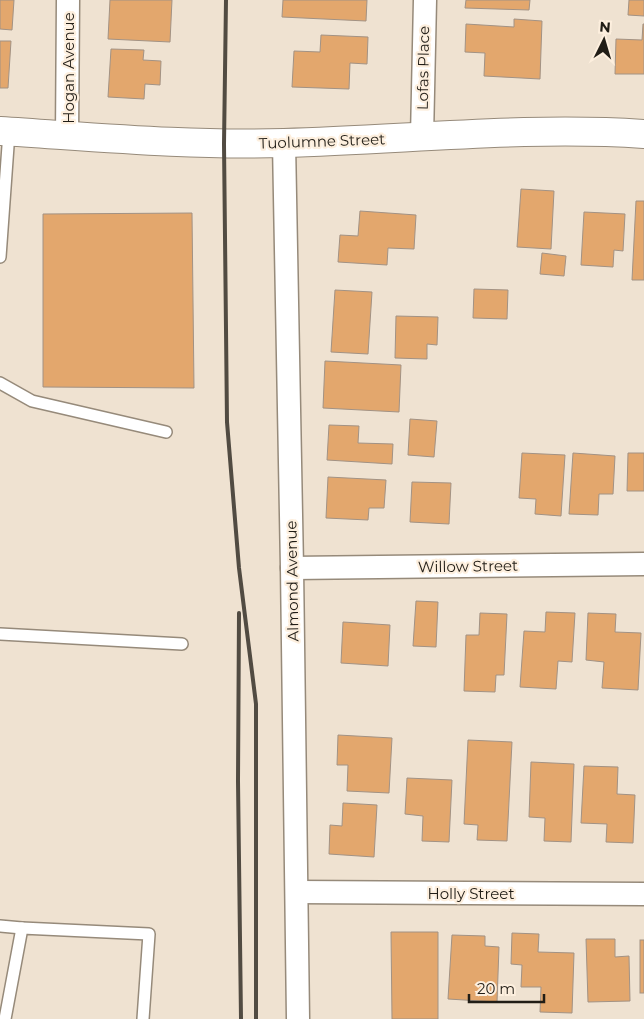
<svg xmlns="http://www.w3.org/2000/svg" width="644" height="1019" font-family="Montserrat,sans-serif">
<style>
.building{fill:#e3a76d;stroke:#a29284}
.lines{fill:none;stroke-linecap:round;stroke-linejoin:round}
.service-casing{stroke:#968a7a;stroke-width:14}
.minor-casing{stroke:#968a7a;stroke-width:25}
.secondary-casing{stroke:#968a7a;stroke-width:30}
.service{stroke:#fff;stroke-width:11}
.minor{stroke:#fff;stroke-width:22}
.secondary{stroke:#fff;stroke-width:28}
.rail{stroke:#514b42;stroke-width:4}
.labels{text-anchor:middle;dominant-baseline:central;stroke-width:4.5;stroke-linejoin:round;paint-order:stroke}
.street-label{font-size:15px;fill:#211d16;stroke:#fdefde}
</style>
<rect width="100%" height="100%" fill="#efe2d1"/>
<g class="building">
<path d="M0 0H14L12 30 0 29Z"/>
<path d="M110 0H172L170 42 108 39Z"/>
<path d="M283 0H367L366 21 282 17Z"/>
<path d="M466 0H530L529 10 465 8Z"/>
<path d="M629 0H644V16L628 15Z"/>
<path d="M514 19 542 21 540 79 484 76 485 53 465 52 466 24 514 27Z"/>
<path d="M643 24H644V74H615L616 39 642 40Z"/>
<path d="M321 35 368 37 367 64 350 63 349 89 292 87 294 51 320 52Z"/>
<path d="M0 41H11L8 88H0Z"/>
<path d="M111 49 144 50 143 60 161 61 160 85 145 84 144 99 108 97Z"/>
<path d="M521 189 554 191 551 249 517 247Z"/>
<path d="M636 201H644V280H632Z"/>
<path d="M360 211 416 215 414 249 388 248 387 265 338 262 340 235 358 236Z"/>
<path d="M584 212 625 214 623 251 614 250 613 267 581 265Z"/>
<path d="M192 213 194 388 43 387V214Z"/>
<path d="M542 253 566 256 564 276 540 274Z"/>
<path d="M474 289 508 290 507 319 473 318Z"/>
<path d="M335 290 372 292 368 354 331 352Z"/>
<path d="M396 316 438 317 437 345 427 344V359L395 358Z"/>
<path d="M325 361 401 365 399 412 323 408Z"/>
<path d="M410 419 437 421 434 457 408 455Z"/>
<path d="M329 425 359 426 358 443 393 444 392 464 327 460Z"/>
<path d="M522 453 565 455 561 516 535 514 536 499 519 498Z"/>
<path d="M573 453 615 456 613 494H599L598 515 569 514Z"/>
<path d="M628 453H644V491H627Z"/>
<path d="M328 477 386 480 384 508H369L368 520 326 518Z"/>
<path d="M412 482 451 483 449 524 410 522Z"/>
<path d="M416 601 438 602 436 647 413 646Z"/>
<path d="M546 612 575 613 572 662 558 661 556 689 520 687 524 631 545 632Z"/>
<path d="M480 613 507 614 504 675H496L495 692 464 691 466 635H479Z"/>
<path d="M588 613 616 614 615 632 641 633 638 690 602 688 604 662 586 660Z"/>
<path d="M343 622 390 625 388 666 341 663Z"/>
<path d="M338 735 392 738 389 793 347 791 348 765H337Z"/>
<path d="M468 740 512 742 507 841 477 840 478 825 464 824Z"/>
<path d="M531 762 574 764 571 842 544 841 545 818 529 817Z"/>
<path d="M584 766 618 767 617 794 635 795 633 843 606 842 607 824 581 823Z"/>
<path d="M407 778 452 780 449 842 422 841 423 816 405 814Z"/>
<path d="M343 803 377 805 374 857 329 854 330 825 342 826Z"/>
<path d="M391 932H438V1019H392Z"/>
<path d="M512 933 539 934 538 952 574 953 572 1013 540 1012 541 987H521L522 965 511 964Z"/>
<path d="M452 935 485 936V946L499 947 497 1002 448 999Z"/>
<path d="M586 939H615V957L629 956 630 1001 588 1002Z"/>
<rect x="640" y="940" width="4" height="53"/>
</g>
<g class="lines">
<g class="service-casing">
<g id="service">
<path d="M0 257 9 132"/>
<path d="M0 383 32 401 166 432"/>
<path d="M0 634 182 644"/>
<path d="M0 926 22 928"/>
<path d="M5 1019 22 928 149 934 143 1019"/>
</g>
</g>
<g class="minor-casing">
<g id="minor">
<path d="M67 136 68 0"/>
<path d="M422 137 425 0"/>
<path d="M284 143 292 568 298 1019"/>
<path d="M292 568 644 564"/>
<path d="M297 892 644 894"/>
</g>
</g>
<g class="secondary-casing">
<path id="secondary" d="M0 131C95 137 189 146 284 143 404 140 524 126 644 134"/>
</g>
<use href="#service" class="service"/>
<use href="#minor" class="minor"/>
<use href="#secondary" class="secondary"/>
<g class="rail">
<path d="M226 0 224 144 227 422 239 568 256 704V1019"/>
<path d="M239 613 238 781 241 1019"/>
</g>
</g>
<g class="labels">
<g class="street-label">
<text transform="translate(68 68) rotate(-90)">Hogan Avenue</text>
<text transform="translate(423 68) rotate(-89)">Lofas Place</text>
<text transform="translate(322 141) rotate(-2)">Tuolumne Street</text>
<text transform="translate(468 566) rotate(-1)">Willow Street</text>
<text transform="translate(292 581) rotate(-91)">Almond Avenue</text>
<text x="471" y="893">Holly Street</text>
</g>
</g>
<g transform="translate(604 40) rotate(5)" stroke="#fdefde" stroke-width="4" paint-order="stroke">
<path d="M0-4L9 19L0 12L-9 19Z" fill="#211d16"/>
<text y="-8" font-size="14" font-weight="bold" text-anchor="middle" fill="#211d16">N</text>
</g>
<path d="M469 994v8h75v-8" fill="none" stroke="#211d16" stroke-width="2.5"/>
<text x="477" y="994" font-size="15" fill="#211d16" stroke="#fdefde" stroke-width="4" paint-order="stroke">20 m</text>
</svg>
